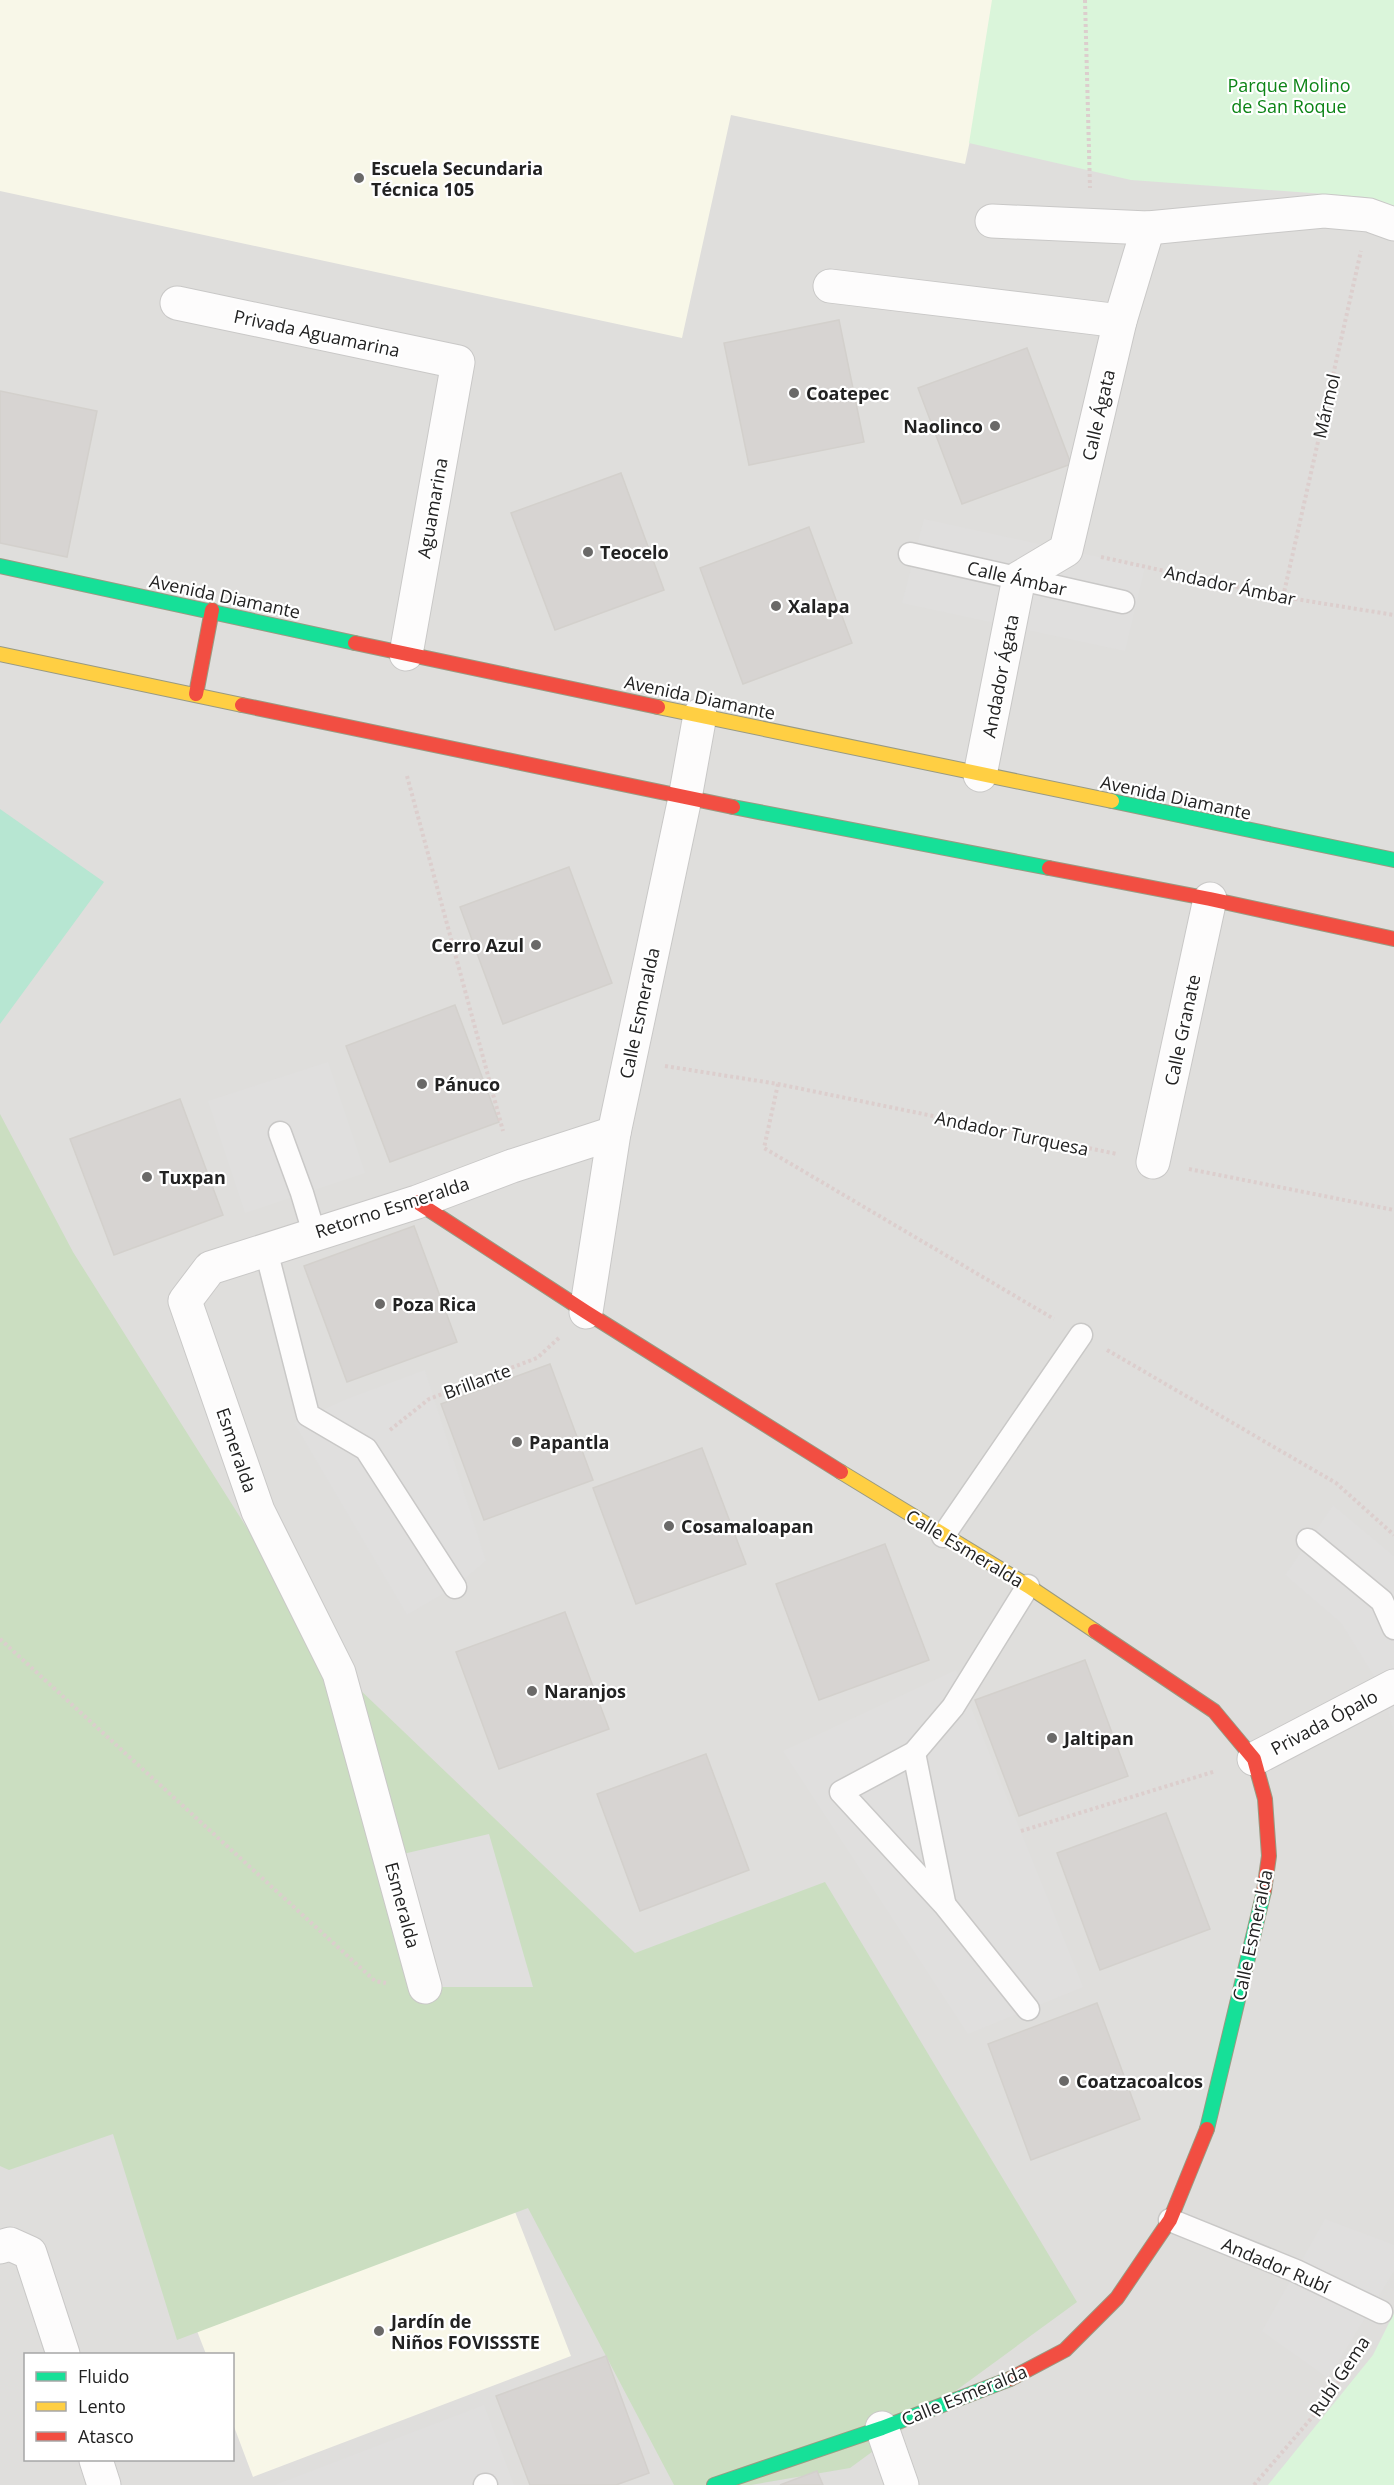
<svg xmlns="http://www.w3.org/2000/svg" width="1394" height="2485" font-family="'Open Sans',sans-serif">
<style>
.residential{fill:#dfdedc;fill-rule:evenodd}
.education{fill:#f8f7e8}
.forest{fill:#cbdec1}
.park{fill:#daf5da}
.pitch{fill:#b7e6d2}
.parking{fill:#e0dfde}
.building{fill:#d7d4d2;stroke:#d3d0cc;stroke-width:1.5}
.lines{fill:none;stroke-linecap:round;stroke-linejoin:round}
.lane-casing{stroke:#c9c8c7;stroke-width:25}
.street-casing{stroke:#c9c8c7;stroke-width:35}
.fast-casing{stroke:#999a82;stroke-width:16}
.slow-casing{stroke:#999a82;stroke-width:16}
.jam-casing{stroke:#999a82;stroke-width:16}
.path{stroke:#dccecd;stroke-width:4;stroke-dasharray:3 3;stroke-linecap:butt}
.lane{stroke:#fdfcfc;stroke-width:22}
.street{stroke:#fdfcfc;stroke-width:33}
.fast{stroke:#16e098;stroke-width:14}
.slow{stroke:#ffcf43;stroke-width:14}
.jam{stroke:#f24e42;stroke-width:14}
.poi-dot{fill:#6a6968;stroke:#fff;stroke-width:2}
.labels{text-anchor:middle;dominant-baseline:central;stroke-width:4.5;stroke-linejoin:round;paint-order:stroke}
.park-label{font-size:18px;fill:#0c8416;stroke:#fff}
.poi-label{font-size:18px;font-weight:bold;fill:#222;stroke:#fff;text-anchor:start}
.street-label{font-size:18px;fill:#222;stroke:#fff}
</style>
<rect width="100%" height="100%" fill="#f0eeeb"/>
<path class="residential" d="M0 0H1394V2485H0ZM26 2354H232V2460H26Z"/>
<g class="education">
<path d="M0 0H1000L965 164 731 115 682 338 0 191Z"/>
<path d="M505 2186 571 2356 253 2477 233 2424 232 2354H206L188 2308Z"/>
</g>
<path class="forest" d="M0 1114 73 1252 332 1663 635 1953 825 1882 1077 2302 850 2468 751 2485H674L528 2208 177 2340 113 2134 9 2170 0 2166Z"/>
<g class="park">
<path d="M992 0H1394V208L1366 197 1131 180 969 143Z"/>
<path d="M1394 2313V2485H1268L1373 2355Z"/>
</g>
<path class="pitch" d="M0 809 104 882 0 1024Z"/>
<g class="parking">
<path d="M924 519 1145 567 1125 651 902 603Z"/>
<path d="M328 1062 365 1173 245 1213 208 1101Z"/>
<path d="M425 1370 486 1561 455 1587 407 1615 294 1423 347 1399Z"/>
<path d="M1333 1505 1394 1556V1734L1383 1691 1341 1623 1285 1575Z"/>
<path d="M956 1670 1083 1987 968 2034 783 1751Z"/>
<path d="M489 1834 533 1987H425L390 1857Z"/>
<path d="M1325 2219 1394 2245V2271L1328 2378 1262 2331Z"/>
<path d="M484 2405 514 2485H275Z"/>
</g>
<g class="building">
<path d="M839 320 864 442 749 465 724 343Z"/>
<path d="M1027 348 1071 464 962 504 918 388Z"/>
<path d="M0 391 97 411 67 557 0 543Z"/>
<path d="M621 473 664 590 555 630 511 513Z"/>
<path d="M809 527 852 643 743 684 700 568Z"/>
<path d="M569 867 612 983 503 1024 460 907Z"/>
<path d="M455 1005 499 1122 390 1162 346 1046Z"/>
<path d="M180 1099 223 1215 114 1255 70 1139Z"/>
<path d="M414 1226 457 1342 347 1382 304 1266Z"/>
<path d="M550 1364 593 1480 484 1520 441 1404Z"/>
<path d="M702 1448 746 1564 636 1604 593 1488Z"/>
<path d="M885 1544 929 1660 819 1700 776 1584Z"/>
<path d="M565 1612 609 1729 499 1769 456 1652Z"/>
<path d="M1085 1660 1128 1776 1019 1816 975 1700Z"/>
<path d="M706 1754 749 1870 640 1911 597 1794Z"/>
<path d="M1166 1813 1210 1929 1100 1970 1057 1853Z"/>
<path d="M1097 2003 1140 2119 1031 2160 988 2044Z"/>
<path d="M606 2356 649 2473 616 2485H530L496 2396Z"/>
<path d="M817 2471 823 2485H780Z"/>
</g>
<g class="lines">
<g class="lane-casing">
<g id="lane">
<path d="M910 554 1123 602"/>
<path d="M280 1133 302 1193 314 1233"/>
<path d="M266 1250 308 1415 366 1449 455 1587"/>
<path d="M943 1536 1081 1335"/>
<path d="M1308 1540 1382 1601 1394 1628"/>
<path d="M1028 1586 953 1707 914 1753 841 1792 944 1904 1028 2009"/>
<path d="M914 1753 944 1902"/>
<path d="M1170 2220 1296 2271 1381 2312"/>
<path d="M485 2485H486"/>
</g>
</g>
<g class="street-casing">
<g id="street">
<path d="M992 221 1148 228 1324 211 1369 215 1394 224"/>
<path d="M830 286 1120 321"/>
<path d="M177 303 458 362 406 654"/>
<path d="M980 775 1019 578 1066 550 1120 321 1148 228"/>
<path d="M1153 1162 1210 899"/>
<path d="M586 1312 614 1133 685 798 700 715"/>
<path d="M1254 1759 1394 1686"/>
<path d="M425 1987 339 1673 258 1511 185 1301 210 1268 417 1202 512 1166 614 1133"/>
<path d="M0 2247 10 2244 30 2253 63 2354"/>
<path d="M882 2428 902 2485"/>
<path d="M96 2460 104 2485"/>
</g>
</g>
<g class="fast-casing">
<g id="fast">
<path d="M0 566 355 643"/>
<path d="M1112 801 1394 860"/>
<path d="M733 807 1049 868"/>
<path d="M1207 2129 1264 1891"/>
<path d="M714 2485 882 2428 1010 2379"/>
</g>
</g>
<g class="slow-casing">
<g id="slow">
<path d="M0 654 242 705"/>
<path d="M658 707 1112 801"/>
<path d="M841 1472 1028 1586 1095 1631"/>
</g>
</g>
<g class="jam-casing">
<g id="jam">
<path d="M355 643 658 707"/>
<path d="M196 694 212 610"/>
<path d="M242 705 733 807"/>
<path d="M1049 868 1210 899 1394 939"/>
<path d="M417 1202 586 1312 841 1472"/>
<path d="M1095 1631 1214 1711 1254 1759 1265 1799 1269 1856 1264 1891"/>
<path d="M1010 2379 1065 2350 1117 2298 1170 2220 1207 2129"/>
</g>
</g>
<g class="path">
<path d="M1085 0 1090 188"/>
<path d="M1101 557 1283 597 1394 615"/>
<path d="M1283 597 1361 251"/>
<path d="M407 776 503 1131"/>
<path d="M665 1066 778 1084 1117 1154"/>
<path d="M778 1084 764 1148 1054 1319"/>
<path d="M1189 1169 1394 1210"/>
<path d="M1107 1350 1336 1483 1394 1535"/>
<path d="M390 1430 429 1399 537 1358 560 1337"/>
<path d="M0 1639 375 1981 386 1983"/>
<path d="M1021 1831 1216 1771"/>
<path d="M1254 2485 1327 2400 1365 2338"/>
</g>
<use href="#lane" class="lane"/>
<use href="#street" class="street"/>
<use href="#fast" class="fast"/>
<use href="#slow" class="slow"/>
<use href="#jam" class="jam"/>
</g>
<g class="poi-dot">
<circle cx="359" cy="178" r="6"/>
<circle cx="794" cy="393" r="6"/>
<circle cx="995" cy="426" r="6"/>
<circle cx="588" cy="552" r="6"/>
<circle cx="776" cy="606" r="6"/>
<circle cx="536" cy="945" r="6"/>
<circle cx="422" cy="1084" r="6"/>
<circle cx="147" cy="1177" r="6"/>
<circle cx="380" cy="1304" r="6"/>
<circle cx="517" cy="1442" r="6"/>
<circle cx="669" cy="1526" r="6"/>
<circle cx="532" cy="1691" r="6"/>
<circle cx="1052" cy="1738" r="6"/>
<circle cx="1064" cy="2081" r="6"/>
<circle cx="379" cy="2331" r="6"/>
</g>
<g class="labels">
<g class="park-label">
<text x="1289" y="85">Parque Molino<tspan x="1289" dy="21">de San Roque</tspan></text>
</g>
<g class="poi-label">
<text x="371" y="168">Escuela Secundaria<tspan x="371" dy="21">Técnica 105</tspan></text>
<text x="806" y="393">Coatepec</text>
<text x="983" y="426" text-anchor="end">Naolinco</text>
<text x="600" y="552">Teocelo</text>
<text x="788" y="606">Xalapa</text>
<text x="524" y="945" text-anchor="end">Cerro Azul</text>
<text x="434" y="1084">Pánuco</text>
<text x="159" y="1177">Tuxpan</text>
<text x="392" y="1304">Poza Rica</text>
<text x="529" y="1442">Papantla</text>
<text x="681" y="1526">Cosamaloapan</text>
<text x="544" y="1691">Naranjos</text>
<text x="1064" y="1738">Jaltipan</text>
<text x="1076" y="2081">Coatzacoalcos</text>
<text x="391" y="2321">Jardín de<tspan x="391" dy="21">Niños FOVISSSTE</tspan></text>
</g>
<g class="street-label">
<text transform="translate(317 333) rotate(12)">Privada Aguamarina</text>
<text transform="translate(1326 406) rotate(-77)">Mármol</text>
<text transform="translate(1098 415) rotate(-77)">Calle Ágata</text>
<text transform="translate(432 508) rotate(-80)">Aguamarina</text>
<text transform="translate(1017 578) rotate(13)">Calle Ámbar</text>
<text transform="translate(1230 585) rotate(12)">Andador Ámbar</text>
<text transform="translate(225 596) rotate(12)">Avenida Diamante</text>
<text transform="translate(1000 676) rotate(-79)">Andador Ágata</text>
<text transform="translate(700 697) rotate(12)">Avenida Diamante</text>
<text transform="translate(1176 797) rotate(12)">Avenida Diamante</text>
<text transform="translate(639 1013) rotate(-78)">Calle Esmeralda</text>
<text transform="translate(1182 1030) rotate(-78)">Calle Granate</text>
<text transform="translate(1012 1133) rotate(12)">Andador Turquesa</text>
<text transform="translate(392 1207) rotate(-18)">Retorno Esmeralda</text>
<text transform="translate(477 1381) rotate(-20)">Brillante</text>
<text transform="translate(237 1450) rotate(71)">Esmeralda</text>
<text transform="translate(965 1548) rotate(31)">Calle Esmeralda</text>
<text transform="translate(1324 1722) rotate(-28)">Privada Ópalo</text>
<text transform="translate(403 1905) rotate(75)">Esmeralda</text>
<text transform="translate(1252 1935) rotate(-78)">Calle Esmeralda</text>
<text transform="translate(1276 2265) rotate(23)">Andador Rubí</text>
<text transform="translate(1339 2376) rotate(-56)">Rubí Gema</text>
<text transform="translate(964 2395) rotate(-22)">Calle Esmeralda</text>
</g>
</g>
<rect x="24" y="2353" width="210" height="108" fill="#ffffff" stroke="#a7a7a7" stroke-width="1.5"/>
<rect x="36" y="2372" width="30" height="9" fill="#16e098" stroke="#a7a7a7" stroke-width="1.5"/>
<text x="78" y="2383" font-size="18" fill="#222222">Fluido</text>
<rect x="36" y="2402" width="30" height="9" fill="#ffcf43" stroke="#a7a7a7" stroke-width="1.5"/>
<text x="78" y="2413" font-size="18" fill="#222222">Lento</text>
<rect x="36" y="2432" width="30" height="9" fill="#f24e42" stroke="#a7a7a7" stroke-width="1.5"/>
<text x="78" y="2443" font-size="18" fill="#222222">Atasco</text>
</svg>
